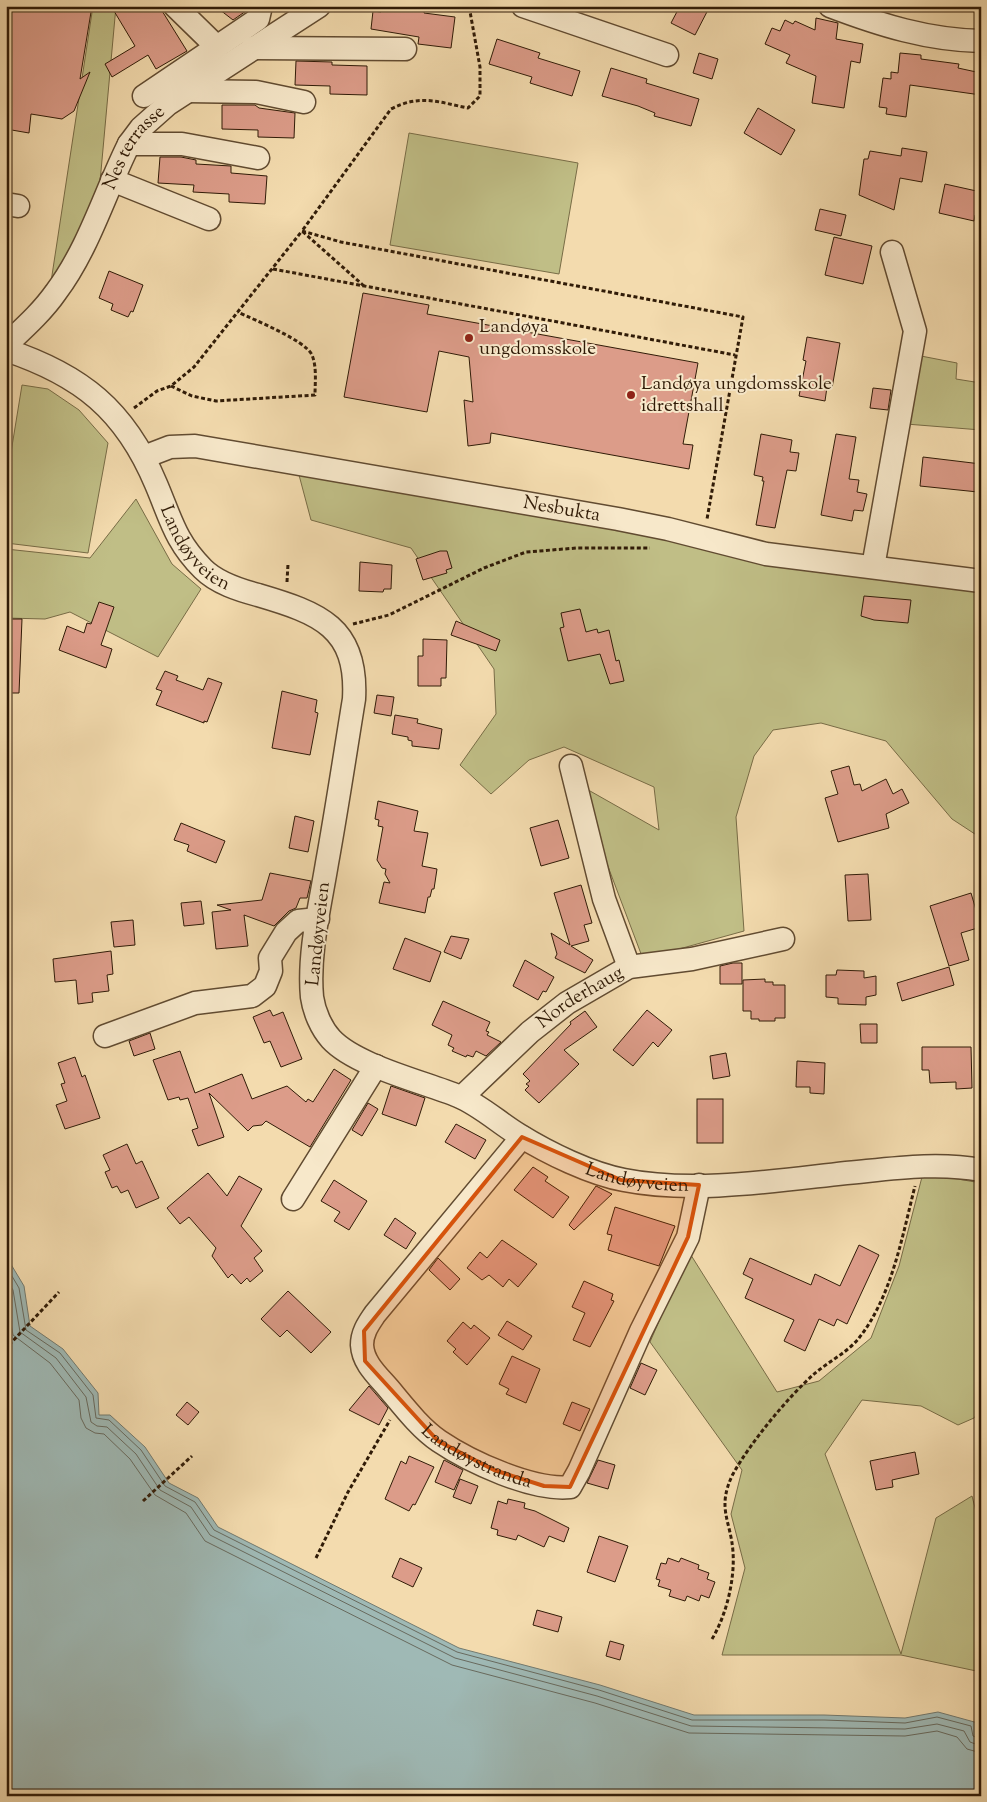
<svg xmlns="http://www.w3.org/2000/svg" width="987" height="1802" font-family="'Sorts Mill Goudy',serif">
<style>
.green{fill:#c0be86;stroke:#786c46}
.water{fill:#9fb9b5;stroke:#737a6f}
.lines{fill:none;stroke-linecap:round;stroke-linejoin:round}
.shore{stroke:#686a5e;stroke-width:1}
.building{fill:#dc9c89;stroke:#301b07}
.minor-casing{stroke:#614b31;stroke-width:25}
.path{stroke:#301b07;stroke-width:3;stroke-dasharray:4 2.5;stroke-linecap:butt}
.minor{stroke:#f7e8ca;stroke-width:22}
.marked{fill:#d6530c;fill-opacity:0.2;stroke:#d6530c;stroke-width:4;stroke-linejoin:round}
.poi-dot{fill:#8f2418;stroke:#f7e8ca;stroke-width:2}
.labels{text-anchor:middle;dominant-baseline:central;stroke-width:4;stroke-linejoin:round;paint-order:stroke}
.street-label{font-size:19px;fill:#301b07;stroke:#f7e8ca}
.poi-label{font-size:19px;fill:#301b07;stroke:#f7e8ca;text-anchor:start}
</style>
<rect width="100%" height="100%" fill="#f3dbae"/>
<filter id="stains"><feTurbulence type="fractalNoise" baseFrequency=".004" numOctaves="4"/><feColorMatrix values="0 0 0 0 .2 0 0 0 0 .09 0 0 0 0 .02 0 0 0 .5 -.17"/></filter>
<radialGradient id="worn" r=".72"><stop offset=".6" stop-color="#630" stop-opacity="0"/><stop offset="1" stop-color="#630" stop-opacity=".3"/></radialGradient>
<g class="green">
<path d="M93 6H116L99 193 49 295Z"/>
<path d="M409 133 578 163 559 274 390 245Z"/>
<path d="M921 356 957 363 956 379 981 383V430L906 424Z"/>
<path d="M22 385 48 389 79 410 108 443 88 553 6 543V483Z"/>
<path d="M299 475 865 571 981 584V838L952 819 886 741 821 723 773 730 754 756 736 817 744 931 643 959 587 811 583 787 659 830 654 787 564 747 529 760 491 794 460 765 496 714 494 669 411 548 311 520Z"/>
<path d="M136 499 172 564 201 589 158 657 70 612 45 619 6 618V549L90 558Z"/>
<path d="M923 1173 981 1183V1408L974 1418 958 1425 921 1406 862 1400 825 1454 901 1654 936 1518 972 1496 981 1531V1672L901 1655H722L745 1568 731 1514 742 1470 650 1342 689 1252 777 1392 819 1381 871 1338 899 1266Z"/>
</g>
<path class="water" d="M6 1256 24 1286 30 1326 63 1349 98 1393 99 1415H110L145 1447 169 1483 198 1498 218 1527 459 1648 600 1685 694 1715H824L905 1718 938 1712 978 1723 977 1733 981 1735V1796H6Z"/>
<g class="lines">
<g class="shore">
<path d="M6 1266 19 1288 26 1330 60 1353 93 1395 96 1418 109 1420 141 1450 165 1486 195 1502 214 1530 457 1652 599 1690 692 1720H824L905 1723 937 1717 971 1726 973 1736 981 1739"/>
<path d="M6 1278 13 1290 20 1332 56 1358 86 1397 91 1422 97 1426 107 1427 136 1454 160 1490 191 1507 210 1535 455 1658 597 1696 691 1726 905 1729 937 1724 964 1731 970 1742 981 1746"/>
<path d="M6 1293 13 1335 50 1363 79 1400 81 1418 86 1428 95 1433 104 1434 130 1459 155 1495 186 1513 205 1541 452 1665 595 1703 689 1733 905 1736 937 1731 957 1737 967 1749 981 1753"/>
</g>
</g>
<g class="building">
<path d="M6 6H92L80 79 90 72 74 111 62 119 31 114 29 133 6 129Z"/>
<path d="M111 6H159L187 51 156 69 148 55 112 77 105 64 135 46Z"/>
<path d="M215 6H247L246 11 233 20Z"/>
<path d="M382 6H425L424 13 455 17 451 48 418 44 419 37 371 29 373 11 381 12Z"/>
<path d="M680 6H710L695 35 671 23Z"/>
<path d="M816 18 838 23 836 39 863 44 860 63 851 61 844 108 812 103 816 76 786 63 790 55 765 44 772 28 780 31 785 20 793 24 795 21 815 30Z"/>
<path d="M497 39 540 53 538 58 580 71 572 96 530 83 532 77 489 64Z"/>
<path d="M699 53 718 59 712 79 693 73Z"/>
<path d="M900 53 921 55V59L959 64 958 68 981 73V95L910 85 906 117 886 114 887 108 879 107 883 78 891 79V72L898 73Z"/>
<path d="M296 61 332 62V65L367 66V95L330 94V86L295 85Z"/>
<path d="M611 68 647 79 646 83 699 99 691 126 654 116 655 113 638 106 602 96Z"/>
<path d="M222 105H255L259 108 295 113 294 138 258 137V130L222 129Z"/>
<path d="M758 108 795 130 781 155 744 133Z"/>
<path d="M902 148 927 152 922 182 900 178 894 210 859 195 864 159H868L870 151 901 156Z"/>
<path d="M160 157H181L196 160V164L231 166V173L267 176 265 204 229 202V194L193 192 194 185 158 183Z"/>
<path d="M945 184 981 192V216L975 215 974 221 939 213Z"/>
<path d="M820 209 846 215 841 236 815 230Z"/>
<path d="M834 237 872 246 863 284 825 275Z"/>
<path d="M109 271 143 285 133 312 131 311 128 317 111 310 113 304 99 298Z"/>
<path d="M363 293 429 305 427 314 698 363 683 444 693 445 689 469 491 433 490 443 468 446 464 400 473 402 469 357 439 351 427 412 344 397Z"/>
<path d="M807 337 840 343 832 388 827 387 825 401 799 396 806 361 803 360Z"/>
<path d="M873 388 891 390 888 410 870 408Z"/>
<path d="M761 434 792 440 790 452 799 453 796 471 787 470 775 528 756 525 764 481H762L763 477 754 475Z"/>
<path d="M836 434 856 437 849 479 859 480 857 492 867 494 863 511 854 510 852 521 821 515Z"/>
<path d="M923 457 981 464 978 492 920 486Z"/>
<path d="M440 551H447L452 568 446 570 447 573 423 580 416 559Z"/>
<path d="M360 562 392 565 391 589H384L383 592 359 591Z"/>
<path d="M864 596 911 600 908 623 874 620 861 616Z"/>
<path d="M99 602 114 607 101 645 112 649 106 668 59 650 67 626 84 633 87 623 91 624Z"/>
<path d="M580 609 586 632 597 629 598 633 609 630 616 661 619 660 624 681 610 684 600 654 568 661 560 628 564 627 561 613Z"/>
<path d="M6 619H22L19 693H6Z"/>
<path d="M456 621 500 640 496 651 451 635Z"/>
<path d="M423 639 447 640 446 678H441V686H418V656H423Z"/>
<path d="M165 671 178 676 176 680 203 690 208 678 222 683 207 722 204 721V723L156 705 162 691 156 689Z"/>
<path d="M282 691 317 700 315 712 318 713 310 755 272 748Z"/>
<path d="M377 695 394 697 391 716 374 713Z"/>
<path d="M395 715 418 719 417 723 442 729 439 749 412 746V741L408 740V737L392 734Z"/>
<path d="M849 766 854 785 860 784 862 791 886 779 893 794 902 789 909 803 886 814 889 828 838 842 825 798 838 794 831 771Z"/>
<path d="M378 801 418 811 414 831 428 833 422 866 437 869 434 889H432L430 897H428L425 913 379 903 384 882 390 883 385 874 386 869 382 868 377 860 383 827 378 826 379 820 375 819Z"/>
<path d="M295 816 314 821 308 852 289 848Z"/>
<path d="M558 820 569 858 541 866 530 828Z"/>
<path d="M181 823 225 841 216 863 187 851 189 845 174 840Z"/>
<path d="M270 873 311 881 307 898H300L296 908 289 911 274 926 244 915 248 946 216 949 212 912 231 910 217 905 262 900Z"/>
<path d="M868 874 871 920 848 921 845 875Z"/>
<path d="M581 885 592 923 584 925 589 941 571 946 593 960 585 973 555 958 557 954 551 933 570 945 554 893Z"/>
<path d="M971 893 981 927 961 933 969 960 949 966 930 906Z"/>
<path d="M201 901 204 924 184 926 181 903Z"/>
<path d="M133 920 135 945 114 947 111 922Z"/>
<path d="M451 936 469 939 461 959 444 952Z"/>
<path d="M405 938 441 952 430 982 393 969Z"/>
<path d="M111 951 113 974 107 975 109 991 92 993 93 1002 78 1004 76 980 55 982 53 959Z"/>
<path d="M525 960 554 977 546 992 543 991 538 1000 513 986Z"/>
<path d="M733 963H742V984H720V966Z"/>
<path d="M949 967 954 985 902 1001 897 983Z"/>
<path d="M837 970 864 971V978L876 976V995L866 997V1005L838 1004V998L826 997V975H836Z"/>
<path d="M765 979V982H773V985H785V1018H775V1021H759V1019H751V1011H743V980Z"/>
<path d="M443 1001 490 1022 486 1031 489 1032 487 1035 501 1042 486 1056 476 1051 473 1057 467 1055 466 1057 452 1051 454 1048 448 1045 452 1035 432 1025Z"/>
<path d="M270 1010 273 1016 283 1012 302 1059 281 1067 270 1041 264 1043 253 1017Z"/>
<path d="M647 1010 672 1030 658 1047 653 1042 633 1066 613 1050Z"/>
<path d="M585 1011 597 1027 564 1050 579 1064 539 1103 525 1090 529 1086 526 1084 530 1081 523 1074 571 1024 570 1022Z"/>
<path d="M860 1024H877V1043H861Z"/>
<path d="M150 1033 155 1049 134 1056 129 1041Z"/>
<path d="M922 1047H971L972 1088 956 1089V1082L930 1083 929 1070H922Z"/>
<path d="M180 1051 195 1093 242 1074 252 1099 287 1086 306 1102 308 1099 313 1102 334 1069 351 1080 310 1147 266 1121 262 1125 253 1126 248 1131 209 1093 224 1137 198 1146 192 1130 198 1128 188 1098 180 1100 179 1097 168 1100 153 1060Z"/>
<path d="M726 1053 730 1076 713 1079 710 1056Z"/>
<path d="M75 1057 82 1077 85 1075 100 1118 65 1129 56 1105 67 1101 61 1084 65 1083 58 1063Z"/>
<path d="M797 1061 825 1063 824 1094 810 1093V1087H796Z"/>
<path d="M391 1086 425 1098 416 1126 382 1114Z"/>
<rect x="697" y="1099" width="26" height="44"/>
<path d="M368 1103 378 1109 362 1136 352 1130Z"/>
<path d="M456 1124 486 1140 475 1159 445 1142Z"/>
<path d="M127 1144 136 1164 142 1161 159 1198 136 1208 128 1190 121 1193 117 1186 112 1188 105 1172 110 1170 103 1155Z"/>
<path d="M533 1167 548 1177 545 1181 569 1197 553 1218 514 1190Z"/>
<path d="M208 1173 227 1196 239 1176 262 1189 241 1226 262 1251 254 1258 263 1271 250 1282 247 1278 241 1284 232 1274 228 1278 212 1256 216 1248 189 1217 180 1224 167 1208Z"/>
<path d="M334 1180 367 1201 349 1230 334 1221 340 1212 321 1201Z"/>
<path d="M596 1186 612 1194 574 1230 569 1225Z"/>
<path d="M615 1207 675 1226 659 1266 608 1250 612 1235 607 1234Z"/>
<path d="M395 1218 416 1233 406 1249 384 1235Z"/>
<path d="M502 1240 537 1264 518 1287 509 1279 503 1287 489 1275 482 1280 467 1268 480 1252 487 1258Z"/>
<path d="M859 1245 879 1255 847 1324 837 1319 834 1326 819 1319 805 1351 784 1341 794 1320 745 1298 753 1279 743 1274 750 1258 811 1285 815 1274 840 1286Z"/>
<path d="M438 1258 460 1279 450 1290 429 1270Z"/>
<path d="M584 1281 613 1294 611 1300 614 1301 590 1347 573 1340 585 1313 572 1307Z"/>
<path d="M288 1291 331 1332 311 1353 287 1330 280 1337 261 1319Z"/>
<path d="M507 1321 532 1336 523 1350 498 1335Z"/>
<path d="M463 1322 471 1329 474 1325 490 1338 467 1365 453 1352 456 1349 447 1341Z"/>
<path d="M512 1356 540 1369 526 1403 506 1394 509 1389 499 1384Z"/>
<path d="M641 1363 657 1370 645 1395 630 1388Z"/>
<path d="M369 1386 388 1408 379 1425 349 1410Z"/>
<path d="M187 1402 199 1412 188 1425 176 1415Z"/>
<path d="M572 1402 590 1409 580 1431 563 1424Z"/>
<path d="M915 1452 919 1474 892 1480 893 1487 876 1490 870 1461Z"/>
<path d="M409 1456 434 1467 415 1505 413 1504 409 1511 385 1499 401 1461 406 1464Z"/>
<path d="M444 1460 463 1470 454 1490 435 1482Z"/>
<path d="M598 1460 615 1465 608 1489 587 1483Z"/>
<path d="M460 1479 478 1486 471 1504 453 1497Z"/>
<path d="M508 1499 525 1503 524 1508 535 1511 569 1528 564 1542 549 1536 544 1547 518 1535 516 1540 497 1535 498 1530 491 1528 498 1501 507 1504Z"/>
<path d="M599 1536 628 1546 615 1582 587 1572Z"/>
<path d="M400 1558 422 1568 413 1587 392 1577Z"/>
<path d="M668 1558 679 1562 681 1558 699 1565 698 1569 709 1573 707 1579 715 1582 709 1598 701 1595 699 1601 687 1596 685 1601 669 1596 671 1590 658 1586 660 1580 656 1579 661 1563 666 1564Z"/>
<path d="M537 1610 562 1617 558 1632 533 1625Z"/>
<path d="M610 1641 624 1645 620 1660 606 1656Z"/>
</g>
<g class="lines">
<g class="minor-casing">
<g id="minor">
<path d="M175 6 217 47"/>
<path d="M523 6 667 55"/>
<path d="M830 6C880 25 928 40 981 41"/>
<path d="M252 48 405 49"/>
<path d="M187 91 256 92 304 102"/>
<path d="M144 96 258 19 261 6"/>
<path d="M129 144H182L258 158"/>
<path d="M112 180 209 219"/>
<path d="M6 204 18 206"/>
<path id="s1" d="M6 345C24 328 42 312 56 292 89 248 105 192 129 144L141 128 168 104 319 6"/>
<path id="s2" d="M6 350C81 375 125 410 156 484 171 519 175 541 203 569 217 583 239 590 258 595 319 613 358 627 354 699 345 754 337 808 327 863 320 906 308 953 312 997 314 1011 321 1028 331 1039 356 1066 424 1082 458 1096 480 1105 499 1123 519 1135 548 1153 591 1174 624 1180 699 1195 791 1178 867 1171 905 1167 943 1163 981 1170"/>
<path id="s3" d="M144 457 170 447 195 446 618 519 668 529 766 554 981 581"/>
<path d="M873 567 915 331 892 252"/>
<path d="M571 766 604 899 629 967"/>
<path d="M105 1036 195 1003 252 996 265 986 271 971 270 958 286 932 298 921 318 919"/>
<path id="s4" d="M462 1097 530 1032 567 1003 629 967 692 959 783 939"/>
<path id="s5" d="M522 1137 375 1314C369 1323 362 1332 362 1345 363 1363 377 1375 389 1389 404 1407 420 1428 439 1441 470 1462 533 1491 570 1487L579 1471 641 1331 688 1237 699 1185"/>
<path d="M293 1199 376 1066"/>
</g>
</g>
<g class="path">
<path d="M273 269 735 355"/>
<path d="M364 286 302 231 391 109C420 94 438 102 468 108L480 96V67L469 6"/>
<path d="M171 386 192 396 216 401 315 395C315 383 317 367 312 355 305 340 254 320 238 312"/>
<path d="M134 408 157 391 171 386 194 367 302 231 341 242 743 317 707 519"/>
<path d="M287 582 288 564"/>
<path d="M353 624 389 615 484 568 526 552 577 548H650"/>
<path d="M9 1345 59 1292"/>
<path d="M143 1501 192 1456"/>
<path d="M316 1558 348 1492 390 1420"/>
<path d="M712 1639C726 1616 735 1580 733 1552 731 1521 716 1508 733 1474 750 1443 788 1397 814 1374 828 1362 848 1352 859 1338 892 1296 902 1237 915 1186"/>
</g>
<use href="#minor" class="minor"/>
</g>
<path class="marked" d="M522 1137 621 1180 699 1185 688 1237 570 1487 544 1486 494 1470 438 1441 365 1361 364 1331Z"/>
<g class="poi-dot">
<circle cx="469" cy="338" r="5"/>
<circle cx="631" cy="395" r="5"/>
</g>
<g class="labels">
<g class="street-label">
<text stroke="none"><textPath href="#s1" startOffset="238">Nes terrasse</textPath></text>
<text stroke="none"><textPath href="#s3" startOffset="425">Nesbukta</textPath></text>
<text stroke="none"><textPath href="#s2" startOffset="285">Landøyveien</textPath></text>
<text transform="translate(319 934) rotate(-84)">Landøyveien</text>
<text stroke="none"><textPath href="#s4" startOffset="155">Norderhaug</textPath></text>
<text stroke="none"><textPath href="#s2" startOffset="1215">Landøyveien</textPath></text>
<text stroke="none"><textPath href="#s5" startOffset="430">Landøystranda</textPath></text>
</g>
<g class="poi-label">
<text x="479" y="327">Landøya<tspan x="479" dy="22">ungdomsskole</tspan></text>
<text x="641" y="384">Landøya ungdomsskole<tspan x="641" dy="22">idrettshall</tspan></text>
</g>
</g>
<rect width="987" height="1802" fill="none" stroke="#f3dbae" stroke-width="25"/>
<rect x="8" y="8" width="972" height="1787" fill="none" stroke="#301b07" stroke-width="2.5"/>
<rect x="12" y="12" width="962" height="1777" fill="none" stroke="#301b07"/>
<rect width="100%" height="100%" filter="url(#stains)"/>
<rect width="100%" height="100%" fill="url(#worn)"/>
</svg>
